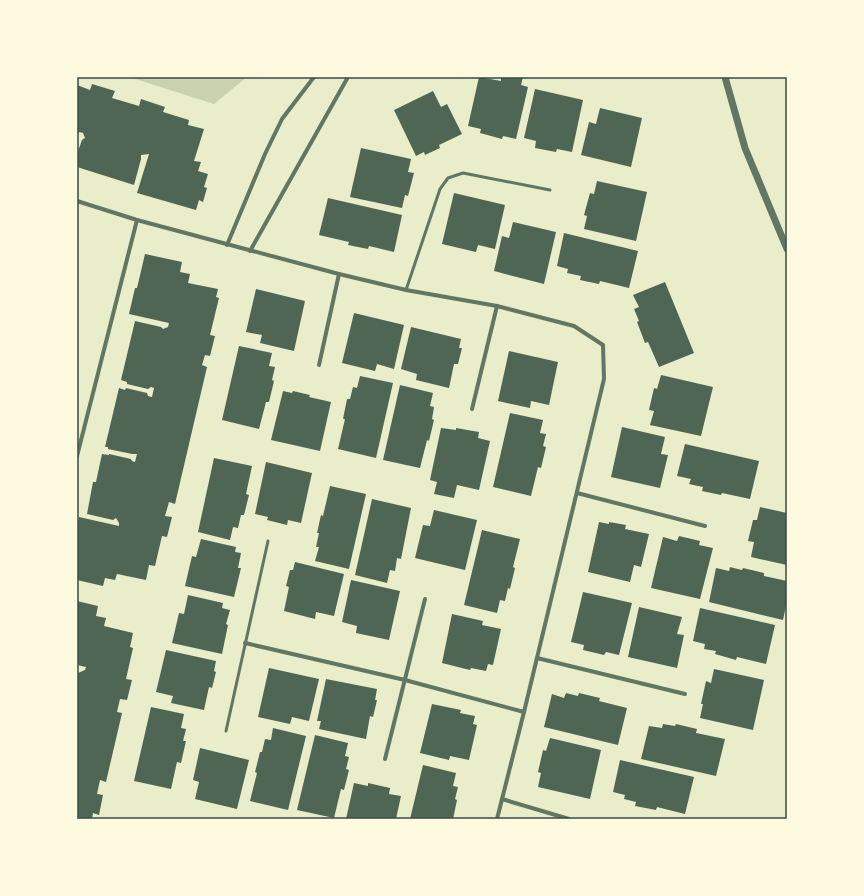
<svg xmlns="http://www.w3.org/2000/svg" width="864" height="896" font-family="'Nunito Sans',sans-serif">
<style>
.green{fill:#cad2ad}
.building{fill:#4f6655}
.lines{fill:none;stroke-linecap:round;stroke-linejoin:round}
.service{stroke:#617663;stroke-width:3}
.minor{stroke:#617663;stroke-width:4}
.tertiary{stroke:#617663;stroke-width:7}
.neatline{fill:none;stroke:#344e41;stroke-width:1.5}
</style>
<rect width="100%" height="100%" fill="#e9edc9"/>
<path class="green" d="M129 77H247L214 104Z"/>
<g class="building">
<path d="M479 77 501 81V77H523L521 85 528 87 516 139 503 136 502 139 480 133 481 129 468 126Z"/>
<path d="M92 84 115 91 112 98 139 106 141 99 165 107 163 112 189 120 188 125 204 129 194 161 201 162 198 171 208 174 204 187 207 188 203 202 199 200 196 210 137 193 149 154 141 155V159L134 185 77 167V154L82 140 85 138 83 133 79 132 77 136V85L90 90Z"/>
<path d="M535 89 583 100 572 152 557 149 556 152 535 148 536 141 524 138Z"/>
<path d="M433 91 441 107 447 104 462 134 439 145 440 148 425 155 424 152 416 156 394 110Z"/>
<path d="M600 108 642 118 631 167 581 155 589 122 596 124Z"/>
<path d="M361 148 411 159 408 172 414 173 408 196 405 195 402 208 350 197Z"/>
<path d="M597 181 647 192 636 241 584 229 587 216 584 215 590 193 594 194Z"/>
<path d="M454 193 505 205 495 249 478 245 476 252 442 244Z"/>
<path d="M328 198 402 215 394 252 369 246 368 249 348 245 349 242 319 235Z"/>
<path d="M513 222 556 232 544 284 494 271 502 236 509 238Z"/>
<path d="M564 233 638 251 629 288 600 281 599 284 580 280 581 276 567 273 568 269 557 266Z"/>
<path d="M145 254 182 262 180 272 190 274 188 283 218 289 216 297 219 298 210 335 215 336 210 356 205 355 202 365 207 367 175 504 169 502 165 516 172 517 167 537 162 536 155 566 149 565 146 580 117 574 115 580 105 578 103 586 77 580V526L79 517 119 526V523L116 518 113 520 87 514 93 482H96L102 454 109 455V454L131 459 132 461 135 462 137 454H132L108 449V447H105L119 388 125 390 126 388 147 393 148 396 152 397 154 388 151 387 148 389 127 384V382L121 380 135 321 161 327 163 329 168 327 169 323 129 314 135 288H137Z"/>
<path d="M665 282 694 353 659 367 648 342 645 343 637 322 639 321 634 309 639 307 633 295Z"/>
<path d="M256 289 305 301 294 351 260 343 262 335 246 332Z"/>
<path d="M354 313 404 325 394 369 377 364 375 371 342 363Z"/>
<path d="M411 327 461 339 459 348H462L458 364H454L449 388 416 380 417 374 401 369Z"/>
<path d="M239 346 272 353 269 366 275 367 272 380 274 381 269 402H266L259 429 222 420Z"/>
<path d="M509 351 558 362 549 405 531 401 530 408 498 401Z"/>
<path d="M661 375 713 387 701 436 650 425 654 411 649 410 654 388 657 389Z"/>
<path d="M360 376 393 383 376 458 338 449 345 419H343L347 399H350L353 387 357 388Z"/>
<path d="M400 385 433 393 430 406 434 407 432 419 434 420 429 441 427 440 420 468 383 460Z"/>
<path d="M283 391 292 393 293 391 310 395 309 397 331 402 320 451 271 440Z"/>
<path d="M510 413 543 420 540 433 546 434 543 446 546 447 541 468 538 467 531 496 493 487Z"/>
<path d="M622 427 665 437 661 454 668 455 660 488 611 477Z"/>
<path d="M441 428 456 430V428L479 432 478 438 490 441 479 490 457 485 454 498 434 494 437 482 430 480Z"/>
<path d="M685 444 759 461 750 499 722 493 721 495 702 491 703 487 689 484 691 479 677 476Z"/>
<path d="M214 458 252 466 246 494 249 495 244 515H241L238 528 233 527 230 540 198 532Z"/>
<path d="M266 462 312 473 301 523 288 520 287 525 267 520 268 517 255 514Z"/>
<path d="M330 486 366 494 349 569 315 561 319 547H316L319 533H317L321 515 323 516Z"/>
<path d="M372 499 411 508 401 559 397 558 395 571 390 570 387 583 355 575Z"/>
<path d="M760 507 787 513V565L751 557 754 542 748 541 753 520H757Z"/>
<path d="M434 510 477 520 465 570 415 558 423 525 430 526Z"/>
<path d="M599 522 609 524V522L626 525 625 529 649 534 641 567 634 565 630 582 588 572Z"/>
<path d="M482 530 520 539 513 567 515 568 510 589 508 588 505 601 500 600 497 613 464 605Z"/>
<path d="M679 536 700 541 699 545 713 548 700 599 651 588 663 537 677 541Z"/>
<path d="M201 539 236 547 235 552 241 553 238 568H241L234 597 185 586 192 556 196 557Z"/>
<path d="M295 562 344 574 334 616 316 612 315 619 284 611 289 587 286 586 290 570H293Z"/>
<path d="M730 567 742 570 743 568 764 573V576L787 581V601L783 620 709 602 716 568 729 571Z"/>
<path d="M351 580 400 591 389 640 356 633 357 626 342 622Z"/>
<path d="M583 592 632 603 619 655 606 652 604 655 583 650 584 645 571 642Z"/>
<path d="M188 595 223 603 222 608 230 610 226 624 228 625 222 654 172 643 179 613 184 614Z"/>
<path d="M77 601 98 606 96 616 106 618 104 626 133 633 130 647 133 648 126 679 132 680 127 700 120 699 117 712 122 713 106 782 100 780 97 794 103 795 99 815 93 813 92 819H77V672L78 673 85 670 86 667 77 665Z"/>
<path d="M639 607 682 617 677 634 684 635 677 668 628 657Z"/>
<path d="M700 608 775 625 766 664 737 657 736 660 715 654 716 651 704 649 705 644 693 641Z"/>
<path d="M452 614 483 621 482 625 501 629 493 665 488 664 486 671 471 668 470 670 442 663Z"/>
<path d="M166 650 216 661 214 671 216 672 212 688 209 687 204 710 171 703 173 696 156 692Z"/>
<path d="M269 668 319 679 309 721 292 717 290 724 258 717Z"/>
<path d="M714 669 764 680 753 730 700 718 703 704H701L706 681 711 683Z"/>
<path d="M326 679 377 689 375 700H377L373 717 370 716 366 739 319 729 321 721H317Z"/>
<path d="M566 693 578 696 579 693 600 698 599 701 627 708 618 745 544 727 552 694 564 698Z"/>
<path d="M432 704 461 710 460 713 475 716 473 724 477 725 469 760 450 756 449 760 420 753Z"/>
<path d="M151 707 184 714 181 728 186 729 183 741H186L181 763 177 762 171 789 134 781Z"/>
<path d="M663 724 675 726 676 724 697 729 696 733 725 739 716 776 641 759 649 726 662 728Z"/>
<path d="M273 728 306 736 288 810 250 801 257 773 255 772 260 752H262L265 739 271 740Z"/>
<path d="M315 735 348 743 345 756 349 757 346 769 349 770 344 790 341 789 334 818 297 810Z"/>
<path d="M550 738 601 750 590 799 538 787 541 773 538 772 543 750 546 751Z"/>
<path d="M200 748 249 760 237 809 195 799 199 782 193 780Z"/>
<path d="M620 760 694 777 685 814 657 807 656 810 635 806 636 802 624 799 625 795 613 792Z"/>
<path d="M423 765 456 773 453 786 458 787 455 799 457 800 453 819H410Z"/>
<path d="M354 783 368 786V783L390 788 389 794 401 796 396 819H346Z"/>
</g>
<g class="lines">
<g class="service">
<path d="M406 290 440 189 448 178 463 173 550 190"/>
<path d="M226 731 268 541"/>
</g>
<g class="minor">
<path d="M77 201 137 220 339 274 406 290 497 306 574 326 603 345 604 379 524 712 497 819"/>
<path d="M227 245 265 154 282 119 314 77"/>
<path d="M250 251 348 77"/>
<path d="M319 365 339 274"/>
<path d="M472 409 497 306"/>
<path d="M77 456 137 220"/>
<path d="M577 493 705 526"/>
<path d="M245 643 405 680 524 712"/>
<path d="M537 658 685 694"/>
<path d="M385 759 425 599"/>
<path d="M502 799 569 819"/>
</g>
<path class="tertiary" d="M725 77 745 148 787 249"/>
</g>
<rect width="864" height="896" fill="none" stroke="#fefae0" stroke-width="156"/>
<rect x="78" y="78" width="708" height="740" class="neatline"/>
</svg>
